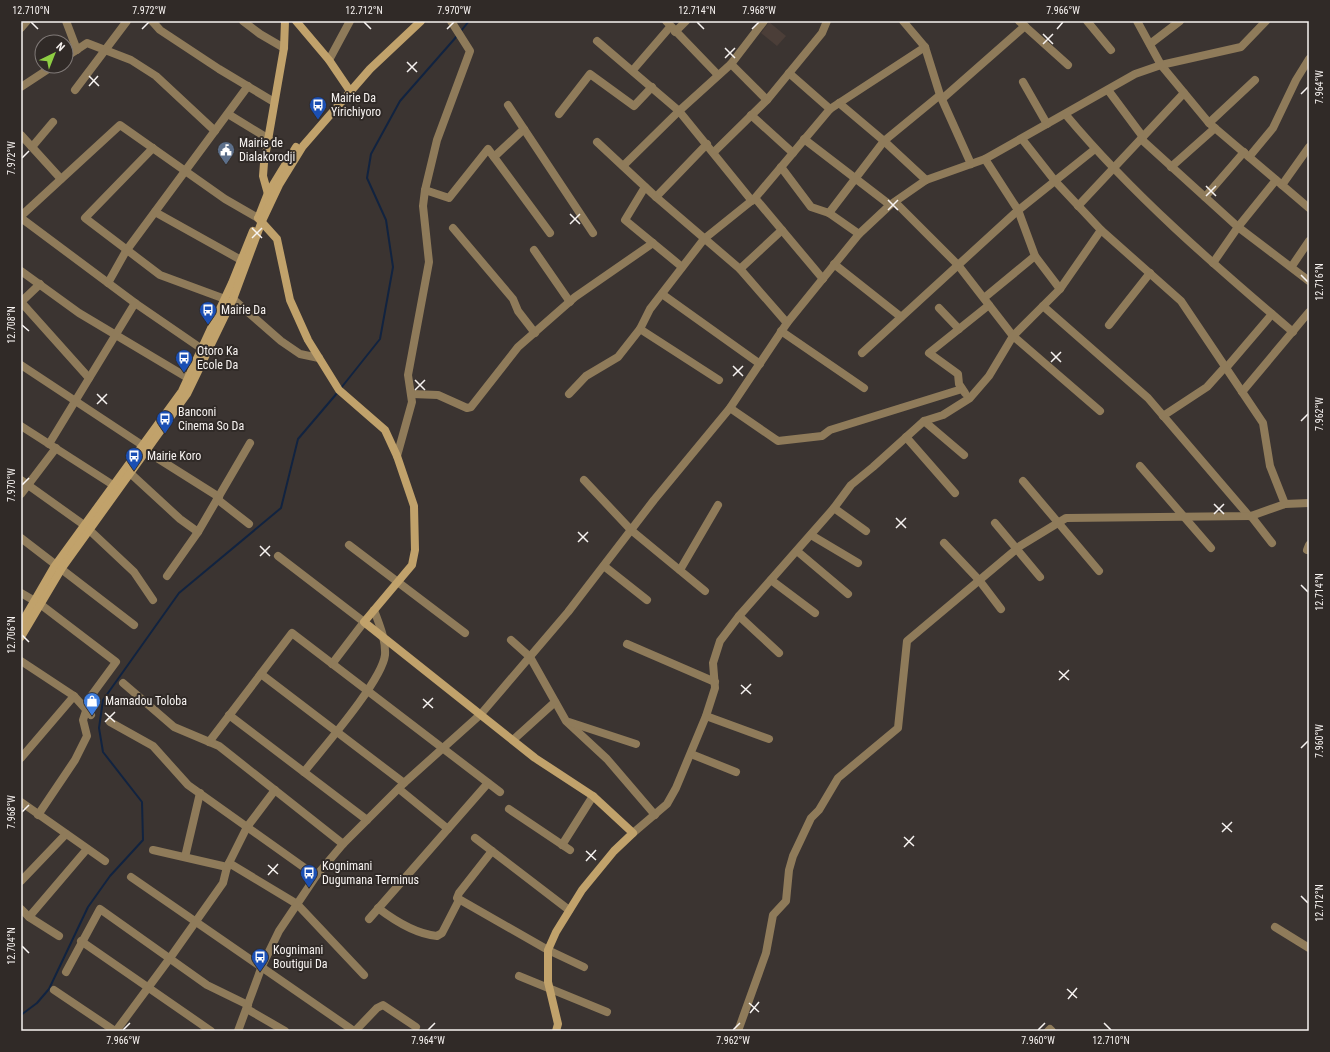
<svg xmlns="http://www.w3.org/2000/svg" width="1330" height="1052" font-family="'Roboto Condensed',sans-serif">
<style>
.built{fill:#4b3e38}
.lines{fill:none;stroke-linecap:round;stroke-linejoin:round}
.stream{stroke:#112340;stroke-width:2}
.street{stroke:#8f7b5a;stroke-width:8}
.secondary{stroke:#c1a26b;stroke-width:8}
.ticks{fill:none;stroke:#f7f3f1;stroke-width:1.5}
.labels{text-anchor:middle;dominant-baseline:central;stroke-width:4;stroke-linejoin:round;paint-order:stroke}
.poi-label{font-size:12px;fill:#f7f3f1;stroke:#302a27;text-anchor:start}
.neatline{fill:none;stroke:#f7f3f1;stroke-width:1.5}
.ticks-label{font-size:10px;text-anchor:middle;fill:#f7f3f1}
</style>
<rect width="100%" height="100%" fill="#3b3431"/>
<path class="built" d="M769 22 786 36 777 46 761 33Z"/>
<g class="lines">
<g class="stream">
<path d="M461 31 469 21"/>
<path d="M341 388 380 339 393 267 386 220 367 178 371 154 400 101 457 36"/>
<path d="M21 1015 37 1003 49 989 88 907 110 876 143 840 142 802 103 752 99 728 103 700 179 593 281 508 298 439 338 392"/>
</g>
<g class="street">
<path d="M66 21 77 50"/>
<path d="M152 21 160 30 219 69 274 102"/>
<path d="M243 21 260 34 284 48"/>
<path d="M666 21 718 75"/>
<path d="M903 21 925 47 940 95 971 164"/>
<path d="M1019 21 1068 65"/>
<path d="M1087 21 1111 50"/>
<path d="M1137 21 1161 65 1209 123 1309 208"/>
<path d="M21 28 27 21"/>
<path d="M675 32 686 21"/>
<path d="M597 41 679 111 752 201"/>
<path d="M1150 44 1180 21"/>
<path d="M66 57 87 43 131 60 156 76 215 131"/>
<path d="M329 60 350 21"/>
<path d="M731 64 767 100"/>
<path d="M633 70 670 27"/>
<path d="M789 73 830 109"/>
<path d="M1023 82 1047 124"/>
<path d="M21 87 53 66"/>
<path d="M75 90 127 21"/>
<path d="M1108 90 1143 137"/>
<path d="M942 99 1025 26"/>
<path d="M839 103 884 141 926 180"/>
<path d="M508 105 593 233"/>
<path d="M228 114 269 139"/>
<path d="M559 114 590 74 634 106 652 87"/>
<path d="M751 115 793 153"/>
<path d="M1066 115C1133 195 1213 264 1293 332"/>
<path d="M1209 123 1255 80"/>
<path d="M21 135 61 179"/>
<path d="M804 139 890 205"/>
<path d="M1022 139 1055 181 1101 230 1181 301 1263 423 1270 466 1285 504"/>
<path d="M1141 139 1238 227 1309 281"/>
<path d="M597 142 656 197 740 269 787 323"/>
<path d="M32 147 53 122"/>
<path d="M153 148 85 218 160 275 225 299"/>
<path d="M714 152 767 100 822 33 827 21"/>
<path d="M494 157 524 129"/>
<path d="M1249 157 1273 128 1296 80 1309 59"/>
<path d="M985 159 1018 210 1035 256 1060 289"/>
<path d="M623 166 679 111 731 64 764 21"/>
<path d="M781 167 811 207 829 213 859 234"/>
<path d="M1171 167 1215 128"/>
<path d="M1282 185 1309 147"/>
<path d="M645 187 625 220 682 267"/>
<path d="M425 190 449 198 488 149 550 233"/>
<path d="M656 197 707 144"/>
<path d="M1205 197 1244 152"/>
<path d="M755 198 823 279"/>
<path d="M895 202 958 265 1013 336 1100 411"/>
<path d="M1078 206 1184 93"/>
<path d="M155 212 241 260"/>
<path d="M829 213 884 141 940 95"/>
<path d="M21 216 120 125 225 199 258 218"/>
<path d="M21 218 135 303 202 349"/>
<path d="M453 228 513 299 518 311 535 333"/>
<path d="M534 250 570 302"/>
<path d="M1213 263 1238 227 1276 180"/>
<path d="M834 264 901 317"/>
<path d="M1292 266 1309 241"/>
<path d="M740 269 782 230"/>
<path d="M21 271 79 313 188 378"/>
<path d="M108 283 126 251 248 86"/>
<path d="M662 294 760 364"/>
<path d="M984 298 1035 256"/>
<path d="M233 299 281 341 300 354 319 358"/>
<path d="M21 302 89 378"/>
<path d="M21 302 40 284"/>
<path d="M1043 306 1148 398 1249 516"/>
<path d="M939 308 959 329"/>
<path d="M1109 325 1150 273"/>
<path d="M640 329 719 380"/>
<path d="M781 331 864 388"/>
<path d="M862 353 1015 213 1095 149"/>
<path d="M21 365 142 445"/>
<path d="M1226 368 1272 314"/>
<path d="M1242 392 1309 312"/>
<path d="M965 393 959 384 958 374 929 353 989 305"/>
<path d="M412 394 438 395 467 408 471 407 518 347 575 297 653 243"/>
<path d="M569 394 586 376 618 357 640 329 650 309 704 239 755 198 830 109 925 47"/>
<path d="M730 408 778 441 822 436 830 430 962 389"/>
<path d="M1163 416 1207 387 1225 367"/>
<path d="M924 421 964 455"/>
<path d="M21 426 113 485"/>
<path d="M906 437 955 493"/>
<path d="M49 444 135 303"/>
<path d="M146 451 219 497"/>
<path d="M397 456 412 402 408 375 429 262 423 206 425 190 437 140 470 51 451 21"/>
<path d="M1140 466 1211 548"/>
<path d="M130 473 180 519 198 532"/>
<path d="M21 480 84 525 134 572 153 600"/>
<path d="M584 480 631 530 705 591"/>
<path d="M1023 481 1099 571"/>
<path d="M21 494 56 448"/>
<path d="M217 499 249 524"/>
<path d="M834 508 866 531"/>
<path d="M1251 516 1272 543"/>
<path d="M995 523 1040 577"/>
<path d="M811 535 858 563"/>
<path d="M21 538 134 625"/>
<path d="M944 543 979 580 1001 609"/>
<path d="M349 545 465 633"/>
<path d="M1307 550 1309 545"/>
<path d="M797 551 848 594"/>
<path d="M278 556 364 622 332 664"/>
<path d="M604 566 647 600"/>
<path d="M680 570 718 505"/>
<path d="M167 576 198 532 250 443"/>
<path d="M771 580 815 613"/>
<path d="M21 593 40 604 116 662 91 696 83 720 87 736 75 760 38 815"/>
<path d="M739 616 779 653"/>
<path d="M511 640 530 657 566 721 607 759 655 815"/>
<path d="M627 644 715 682"/>
<path d="M21 661 74 696 91 715"/>
<path d="M261 674 404 783"/>
<path d="M123 683 174 727 219 746 343 844"/>
<path d="M229 715 367 820"/>
<path d="M706 716 769 739"/>
<path d="M110 722 153 746 188 785 316 876"/>
<path d="M569 722 636 744"/>
<path d="M513 740 555 702"/>
<path d="M209 742 292 633 500 792"/>
<path d="M691 754 736 772"/>
<path d="M21 758 74 696"/>
<path d="M304 772C323 748 382 681 385 655 386 639 379 624 374 610"/>
<path d="M399 789 448 829"/>
<path d="M21 802 105 861"/>
<path d="M509 809 570 850"/>
<path d="M633 833 667 804 676 788 706 716 715 688 713 663 720 641 739 616 834 508 851 485 873 467 924 421 943 415 970 398 989 376 1013 336 1060 289 1101 230"/>
<path d="M475 838 569 910"/>
<path d="M562 845 593 796"/>
<path d="M153 850 227 867"/>
<path d="M492 851 459 893 457 898 548 950 584 967"/>
<path d="M185 857 200 793"/>
<path d="M229 863 297 904 364 975"/>
<path d="M131 877 354 1031"/>
<path d="M21 881 66 834"/>
<path d="M378 908C395 921 416 934 437 936L442 933 459 900"/>
<path d="M21 909 29 917 59 936"/>
<path d="M29 917 87 849"/>
<path d="M369 919 488 783"/>
<path d="M1275 927 1309 948"/>
<path d="M81 941 211 1031"/>
<path d="M66 972 100 909 207 985 248 1005"/>
<path d="M519 976 607 1012"/>
<path d="M54 990 115 1031"/>
<path d="M247 1009 285 1031"/>
<path d="M116 1031 170 958 223 883 227 867 247 827 275 790"/>
<path d="M238 1031 262 966 279 931 316 876 343 844 404 783 481 714 568 612 654 500 730 408 787 323 859 234 890 205 926 180 985 159 1135 74 1161 65 1241 47 1266 21"/>
<path d="M355 1031 377 1008 383 1005 416 1027"/>
<path d="M738 1031 766 953 773 915 786 901 789 870 793 856 811 818 819 810 838 778 898 728 907 641 1020 546 1066 518 1251 516 1285 504 1309 503"/>
<path d="M1048 1031 1050 1029 1052 1031"/>
</g>
<g class="secondary">
<path d="M296 21 329 60 350 91"/>
<path d="M268 194 263 176 264 163 284 48 285 21"/>
<path d="M259 216 268 193 296 147"/>
<path d="M258 218 277 239 290 300 308 340 339 390 385 430 397 456 414 506 415 550 412 565 364 622 535 758 593 796 633 833 614 851 582 890 556 932 548 950V982L558 1024 556 1031"/>
<path d="M21 624 54 567 182 391 232 283 253 231"/>
<path d="M21 637 62 568 187 394 233 299 262 221 279 185 303 146 370 69 421 21"/>
</g>
</g>
<path class="ticks" d="M31 22 38 29M364 22 371 29M697 22 704 29M142 29 149 22M447 29 454 22M752 29 759 22M1057 29 1063 22M1043 34 1053 44M1043 44 1053 34M725 48 735 58M725 58 735 48M407 62 417 72M407 72 417 62M89 76 99 86M89 86 98 76M1301 94 1308 87M22 158 29 151M1206 186 1216 196M1206 196 1216 186M888 200 898 210M888 210 898 200M570 214 580 224M570 224 580 214M252 228 262 238M252 238 262 228M1301 275 1308 282M22 325 29 331M1051 352 1061 362M1051 362 1061 352M733 366 743 376M733 376 743 366M415 380 425 390M415 390 425 380M97 394 107 404M97 404 107 394M1301 421 1308 414M22 485 29 478M1214 504 1224 514M1214 514 1224 504M896 518 906 528M896 528 906 518M578 532 588 542M578 542 588 532M260 546 270 556M260 556 270 546M1301 585 1308 592M22 635 29 642M1059 671 1069 680M1059 680 1069 670M741 685 751 694M741 694 751 684M423 699 433 708M423 708 433 698M105 713 115 722M105 722 115 712M1301 748 1308 741M22 812 29 805M1222 823 1232 832M1222 832 1232 822M904 837 914 846M904 847 914 836M586 851 596 860M586 861 596 850M268 865 278 874M268 875 278 864M1301 896 1308 903M22 946 29 953M1067 989 1077 998M1068 999 1077 988M749 1003 759 1012M750 1013 759 1002M1104 1023 1111 1030M123 1030 130 1023M428 1030 435 1023M733 1030 740 1023M1038 1030 1045 1023"/>
<defs>
<g id="bus-pin" transform="scale(0.9)"><path d="M0 17L-7.5 6A9.5 9.5 0 1 1 7.5 6Z" fill="#1a4fb4" stroke="#302a27"/><path d="M-5-6H5V4H4V6H2V4H-2V6H-4V4H-5ZM-3.5-4V0h7V-4ZM-3.5 1.2v1.5H-2V1.2ZM2 1.2v1.5H3.5V1.2Z" fill="#fff"/></g>
<g id="civic-pin" transform="scale(0.9)"><path d="M0 17L-7.5 6A9.5 9.5 0 1 1 7.5 6Z" fill="#5c6f8a" stroke="#302a27"/><path d="M-.6-6.5H3V-4.5H.6V-3L4-1V1h2V6H-6V1h2V-1L-.6-3ZM-1.2 2.5V6h2.4V2.5Z" fill="#fff"/></g>
<g id="shop-pin" transform="scale(0.9)"><path d="M0 17L-7.5 6A9.5 9.5 0 1 1 7.5 6Z" fill="#3f7fe0" stroke="#302a27"/><path d="M-5-2.5h2.3a2.7 3.5 0 0 1 5.4 0H5L5.5 6h-11ZM-1.5-2.5h3a1.5 2.3 0 0 0-3 0Z" fill="#fff"/></g>
</defs>
<g fill-rule="evenodd">
<use href="#bus-pin" x="318" y="105"/>
<use href="#civic-pin" x="226" y="150"/>
<use href="#bus-pin" x="208" y="310"/>
<use href="#bus-pin" x="184" y="358"/>
<use href="#bus-pin" x="165" y="419"/>
<use href="#bus-pin" x="134" y="456"/>
<use href="#shop-pin" x="92" y="701"/>
<use href="#bus-pin" x="309" y="873"/>
<use href="#bus-pin" x="260" y="957"/>
</g>
<g class="labels">
<g class="poi-label">
<text x="331" y="98">Mairie Da<tspan x="331" dy="14">Yirichiyoro</tspan></text>
<text x="239" y="143">Mairie de<tspan x="239" dy="14">Dialakorodji</tspan></text>
<text x="221" y="310">Mairie Da</text>
<text x="197" y="351">Otoro Ka<tspan x="197" dy="14">Ecole Da</tspan></text>
<text x="178" y="412">Banconi<tspan x="178" dy="14">Cinema So Da</tspan></text>
<text x="147" y="456">Mairie Koro</text>
<text x="105" y="701">Mamadou Toloba</text>
<text x="322" y="866">Kognimani<tspan x="322" dy="14">Dugumana Terminus</tspan></text>
<text x="273" y="950">Kognimani<tspan x="273" dy="14">Boutigui Da</tspan></text>
</g>
</g>
<rect width="1330" height="1052" fill="none" stroke="#302a27" stroke-width="44"/>
<g transform="translate(54 54) rotate(43)"><circle r="19" fill="#302a27" stroke="#807a78"/>
<path d="M0-3L7 15L0 10L-7 15Z" fill="#8ece43"/>
<text y="-6" font-size="11" font-weight="bold" text-anchor="middle" fill="#f7f3f1">N</text>
</g>
<rect x="22" y="22" width="1286" height="1008" class="neatline"/>
<g class="ticks-label">
<text x="31" y="14">12.710°N</text>
<text x="149" y="14">7.972°W</text>
<text x="364" y="14">12.712°N</text>
<text x="454" y="14">7.970°W</text>
<text x="697" y="14">12.714°N</text>
<text x="759" y="14">7.968°W</text>
<text x="1063" y="14">7.966°W</text>
<text transform="translate(1319 87) rotate(-90)" y="4">7.964°W</text>
<text transform="translate(11 158) rotate(-90)" y="4">7.972°W</text>
<text transform="translate(1319 282) rotate(-90)" y="4">12.716°N</text>
<text transform="translate(11 325) rotate(-90)" y="4">12.708°N</text>
<text transform="translate(1319 414) rotate(-90)" y="4">7.962°W</text>
<text transform="translate(11 485) rotate(-90)" y="4">7.970°W</text>
<text transform="translate(1319 592) rotate(-90)" y="4">12.714°N</text>
<text transform="translate(11 635) rotate(-90)" y="4">12.706°N</text>
<text transform="translate(1319 741) rotate(-90)" y="4">7.960°W</text>
<text transform="translate(11 812) rotate(-90)" y="4">7.968°W</text>
<text transform="translate(1319 903) rotate(-90)" y="4">12.712°N</text>
<text transform="translate(11 946) rotate(-90)" y="4">12.704°N</text>
<text x="123" y="1044">7.966°W</text>
<text x="428" y="1044">7.964°W</text>
<text x="733" y="1044">7.962°W</text>
<text x="1038" y="1044">7.960°W</text>
<text x="1111" y="1044">12.710°N</text>
</g>
</svg>
